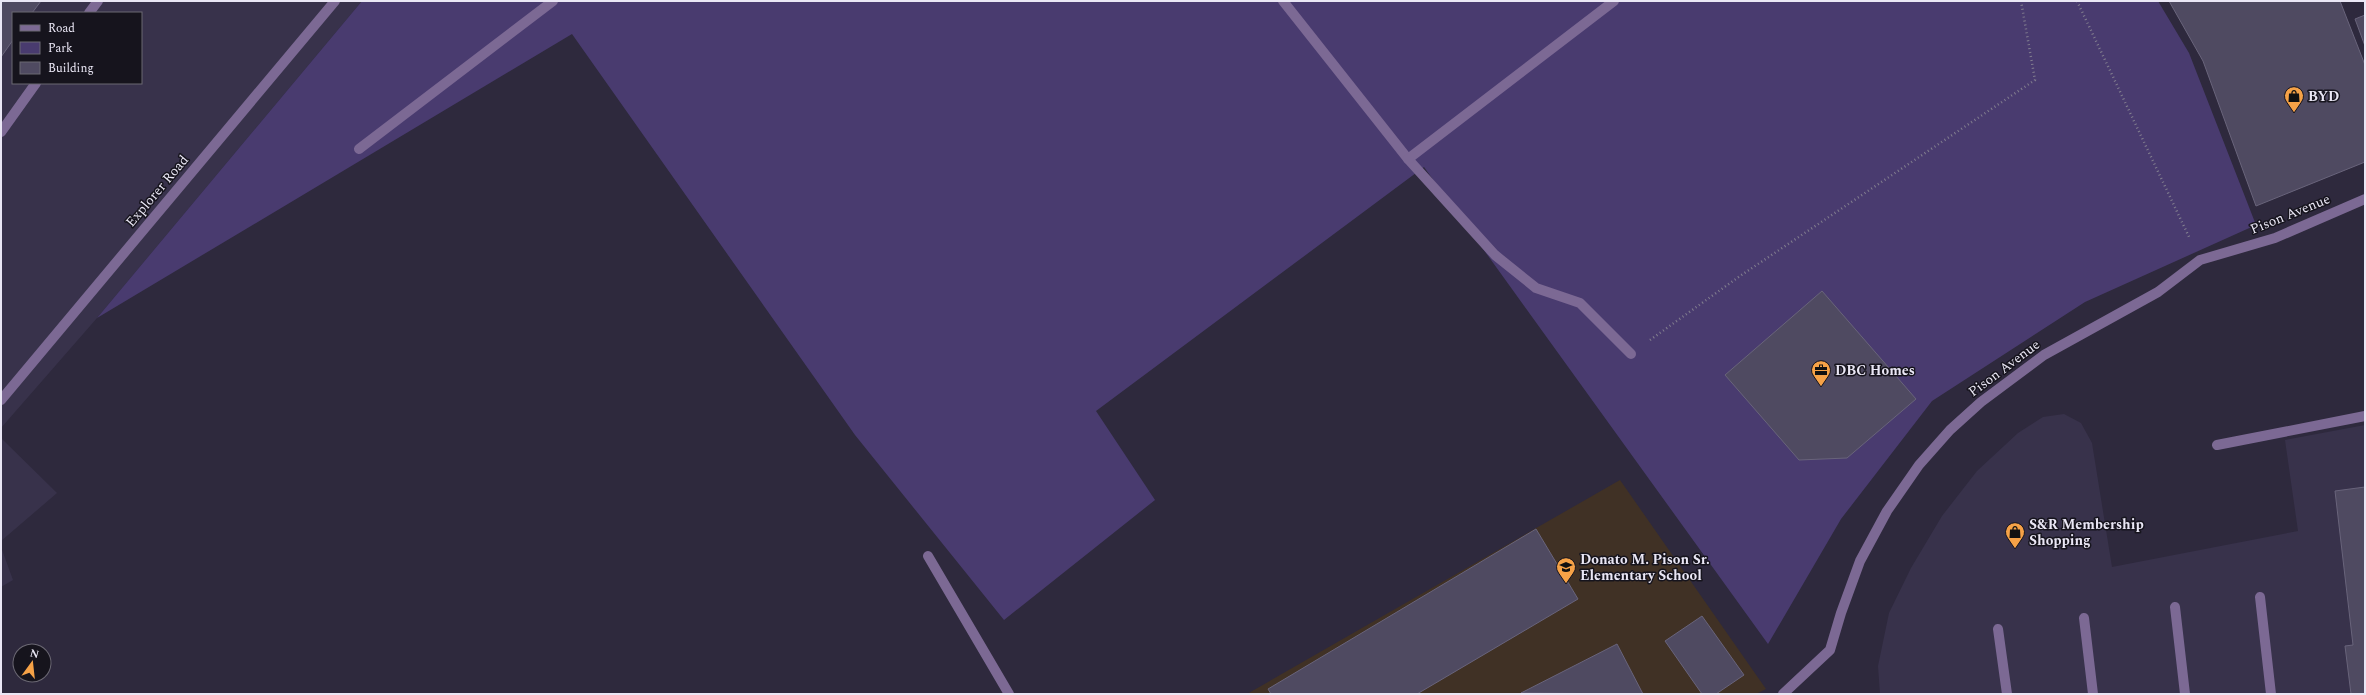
<svg xmlns="http://www.w3.org/2000/svg" width="2366" height="695" font-family="Spectral,serif">
<style>
.built{fill:#38324b;fill-rule:evenodd}
.education{fill:#403125}
.green{fill:#493b6f}
.building{fill:#4f4a61;stroke:#69647b}
.lines{fill:none;stroke-linecap:round;stroke-linejoin:round}
.path{stroke:#827e8f;stroke-width:2.5;stroke-dasharray:1 3;stroke-linecap:butt}
.minor{stroke:#7c6994;stroke-width:10}
.labels{text-anchor:middle;dominant-baseline:central;stroke-width:3;stroke-linejoin:round;paint-order:stroke}
.poi-label{font-size:14px;font-weight:bold;fill:#eae7f5;stroke:#16141d;text-anchor:start}
.street-label{font-size:14px;fill:#eae7f5;stroke:#16141d}
</style>
<rect width="100%" height="100%" fill="#2e293d"/>
<g class="built">
<path d="M1 1H362L97 318 1 428ZM13 13H141V83H13Z"/>
<path d="M2064 414 2081 423 2092 443 2112 567 2298 531 2285 440 2365 425V694H1880L1878 666 1889 613 1911 568 1942 516 1977 471 2018 433 2043 417Z"/>
<path d="M1 438 57 493 1 541Z"/>
<path d="M1 547 13 580 1 587Z"/>
</g>
<path class="education" d="M1620 480 1766 689 1756 694H1247Z"/>
<path class="green" d="M362 1H2158L2189 53 2256 225 2085 302 1932 401 1841 519 1768 644 1424 167 1096 411 1155 500 1004 620 855 435 572 34 97 318Z"/>
<g class="building">
<path d="M1 1H41L32 13H13V40L1 57Z"/>
<path d="M2169 1H2340L2365 65V162L2256 206 2203 61Z"/>
<path d="M2365 15V46L2355 19Z"/>
<path d="M1822 291 1916 399 1847 458 1799 460 1725 375Z"/>
<path d="M2365 487V694H2351L2345 646 2353 645 2335 491Z"/>
<path d="M1536 529 1578 599 1417 694H1271L1268 689Z"/>
<path d="M1702 616 1744 675 1716 694H1702L1665 641Z"/>
<path d="M1617 644 1643 694 1521 693Z"/>
</g>
<g class="lines">
<g class="path">
<path d="M2077 1 2190 239"/>
<path d="M1650 340 1740 276 2035 80 2021 1"/>
</g>
<g class="minor">
<path d="M1283 1 1408 159 1495 255 1536 288 1580 303 1631 354"/>
<path d="M89 13 98 1"/>
<path d="M1 132 36 83"/>
<path d="M359 149 553 1"/>
<path d="M1408 159 1614 1"/>
<path d="M1 400 335 1"/>
<path d="M2217 445 2365 416"/>
<path d="M928 556 1009 694"/>
<path d="M2260 597 2271 694"/>
<path d="M2175 607 2185 694"/>
<path d="M2084 618 2093 694"/>
<path d="M1998 629 2007 694"/>
<path d="M1783 694 1830 650 1841 613 1860 561 1887 511 1919 465 1950 430 1981 402 2044 355 2158 292 2200 260 2275 238 2365 199"/>
</g>
</g>
<defs>
<g id="shop-pin" transform="scale(1)"><path d="M0 17L-7.5 6A9.5 9.5 0 1 1 7.5 6Z" fill="#f6a247" stroke="#16141d"/><path d="M-5-2.5h2.3a2.7 3.5 0 0 1 5.4 0H5L5.5 6h-11ZM-1.5-2.5h3a1.5 2.3 0 0 0-3 0Z" fill="#111"/></g>
<g id="office-pin" transform="scale(1)"><path d="M0 17L-7.5 6A9.5 9.5 0 1 1 7.5 6Z" fill="#f6a247" stroke="#16141d"/><path d="M-6-3h4V-5.5h4V-3h4V5H-6ZM-1-4.5V-3h2v-1.5ZM-6 0V1H6V0Z" fill="#111"/></g>
<g id="school-pin" transform="scale(1)"><path d="M0 17L-7.5 6A9.5 9.5 0 1 1 7.5 6Z" fill="#f6a247" stroke="#16141d"/><path d="M0-5L7-2L0 1L-7-2ZM-4 1L0 2.5L4 1V4Q0 6-4 4Z" fill="#111"/></g>
</defs>
<g fill-rule="evenodd">
<use href="#shop-pin" x="2294" y="96"/>
<use href="#office-pin" x="1821" y="370"/>
<use href="#shop-pin" x="2015" y="532"/>
<use href="#school-pin" x="1566" y="567"/>
</g>
<g class="labels">
<g class="poi-label">
<text x="2308" y="96">BYD</text>
<text x="1835" y="370">DBC Homes</text>
<text x="2029" y="524">S&amp;R Membership<tspan x="2029" dy="16">Shopping</tspan></text>
<text x="1580" y="559">Donato M. Pison Sr.<tspan x="1580" dy="16">Elementary School</tspan></text>
</g>
<g class="street-label">
<text transform="translate(157 191) rotate(-50)">Explorer Road</text>
<text transform="translate(2290 214) rotate(-22)">Pison Avenue</text>
<text transform="translate(2004 368) rotate(-37)">Pison Avenue</text>
</g>
</g>
<rect width="2366" height="695" fill="none" stroke="#eae7f5" stroke-width="4"/>
<rect x="12" y="12" width="130" height="72" fill="#16141d" stroke="#6b6873"/>
<rect x="20" y="25" width="20" height="6" fill="#7c6994" stroke="#6b6873"/>
<text x="48" y="32" font-size="12" fill="#eae7f5">Road</text>
<rect x="20" y="42" width="20" height="12" fill="#493b6f" stroke="#6b6873"/>
<text x="48" y="52" font-size="12" fill="#eae7f5">Park</text>
<rect x="20" y="62" width="20" height="12" fill="#4f4a61" stroke="#6b6873"/>
<text x="48" y="72" font-size="12" fill="#eae7f5">Building</text>
<g transform="translate(32 663) rotate(15)"><circle r="19" fill="#16141d" stroke="#6b6873"/>
<path d="M0-3L7 15L0 10L-7 15Z" fill="#f6a247"/>
<text y="-6" font-size="11" font-weight="bold" text-anchor="middle" fill="#eae7f5">N</text>
</g>
</svg>
